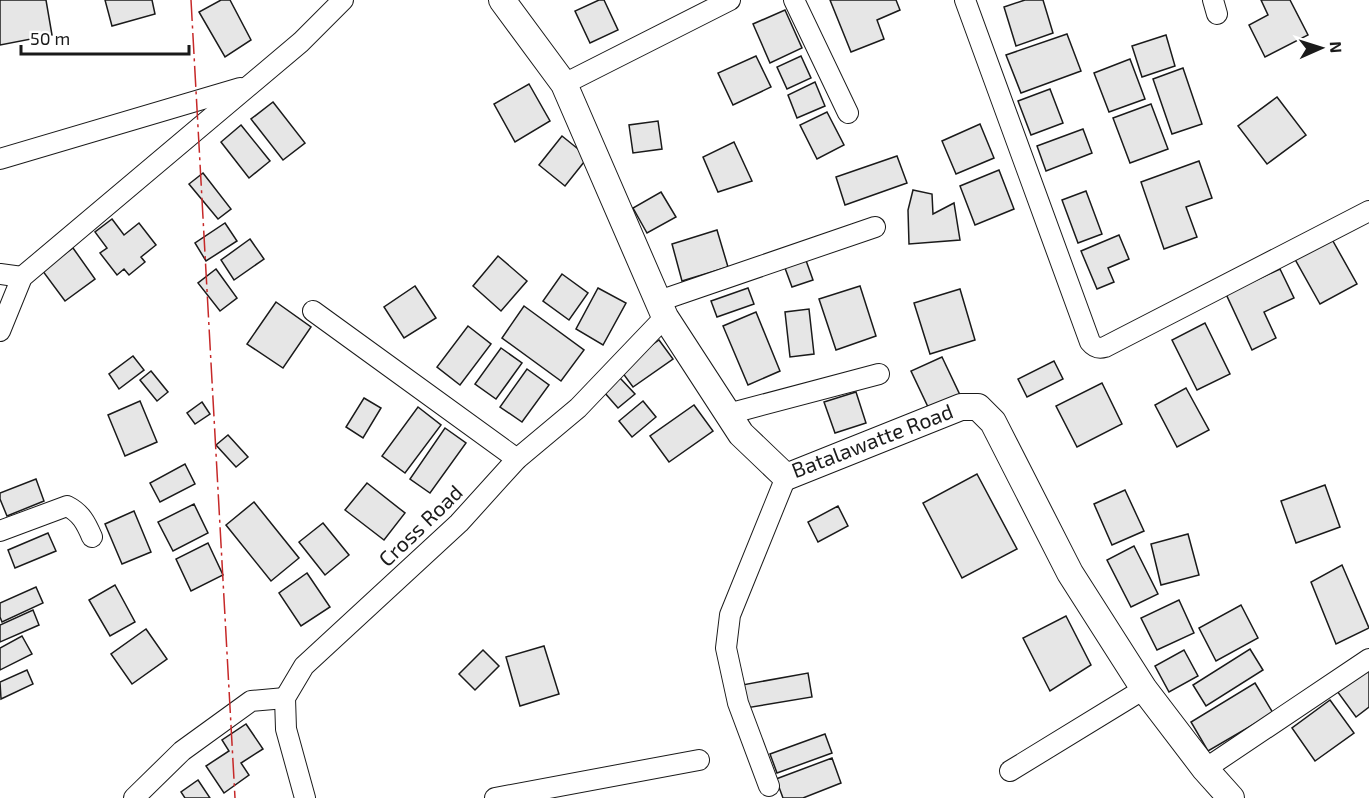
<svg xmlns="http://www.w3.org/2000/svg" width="1369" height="798" font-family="'Exo 2',sans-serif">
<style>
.building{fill:#e6e6e6;stroke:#1a1a1a;stroke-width:1.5}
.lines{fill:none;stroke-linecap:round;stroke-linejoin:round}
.minor-casing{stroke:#1a1a1a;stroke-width:22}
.tertiary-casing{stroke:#1a1a1a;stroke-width:28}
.minor{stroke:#fff;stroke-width:20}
.tertiary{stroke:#fff;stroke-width:26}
.power{stroke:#c62828;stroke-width:1.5;stroke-dasharray:21 4.5 3 4.5;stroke-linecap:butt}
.labels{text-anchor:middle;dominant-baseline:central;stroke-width:4.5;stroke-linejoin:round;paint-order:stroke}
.street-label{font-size:21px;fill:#1a1a1a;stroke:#fff}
</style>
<rect width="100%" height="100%" fill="#fff"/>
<g class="building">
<path d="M0 0H46L52 35 0 45Z"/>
<path d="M105 0H152L155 14 112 26Z"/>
<path d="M221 0H230L251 40 225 57 199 12Z"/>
<path d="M599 0H604L618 30 590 43 575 11Z"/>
<path d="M830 0H896L900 10 877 20 884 39 851 52Z"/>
<path d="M1025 0H1043L1053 33 1016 46 1004 7Z"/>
<path d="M1261 0H1290L1308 35 1265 57 1249 25 1268 15Z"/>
<path d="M785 10 802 48 770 63 753 24Z"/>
<path d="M1067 34 1081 71 1021 93 1006 55Z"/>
<path d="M1166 35 1175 66 1142 77 1132 46Z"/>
<path d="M756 56 771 87 733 105 718 73Z"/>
<path d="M801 56 811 78 787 89 777 67Z"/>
<path d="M1130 59 1145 99 1109 112 1094 73Z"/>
<path d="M1183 68 1202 124 1172 134 1153 79Z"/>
<path d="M815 82 825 106 797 118 788 95Z"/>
<path d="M529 84 550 121 515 142 494 104Z"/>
<path d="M1050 89 1063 123 1031 135 1018 101Z"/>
<path d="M1277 97 1306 135 1267 164 1238 126Z"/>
<path d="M273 102 305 143 283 160 251 119Z"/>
<path d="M1151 104 1168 149 1130 163 1113 118Z"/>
<path d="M827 112 844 145 817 159 800 125Z"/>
<path d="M658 121 662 149 633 153 629 125Z"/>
<path d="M980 124 994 158 956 174 942 141Z"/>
<path d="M241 125 270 161 249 178 221 142Z"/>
<path d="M1083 129 1092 153 1046 171 1037 146Z"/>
<path d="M562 136 588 157 565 186 539 165Z"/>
<path d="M734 142 752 181 718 192 703 157Z"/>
<path d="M897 156 907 183 845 205 836 177Z"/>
<path d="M1199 161 1212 198 1186 207 1197 237 1164 249 1141 182Z"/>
<path d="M999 170 1014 209 975 225 960 186Z"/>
<path d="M203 173 231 209 218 219 189 184Z"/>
<path d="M913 190 932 194 933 214 954 203 960 240 909 244 908 210Z"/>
<path d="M1086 191 1102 234 1078 243 1062 200Z"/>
<path d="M661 192 676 217 647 233 633 208Z"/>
<path d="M112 219 124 235 139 223 156 245 141 257 145 262 129 275 124 269 117 275 100 253 107 248 95 232Z"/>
<path d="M225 223 237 241 206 261 195 243Z"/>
<path d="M717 230 728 267 682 281 672 244Z"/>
<path d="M1329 234 1357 284 1320 304 1292 254Z"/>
<path d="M1119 235 1129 259 1108 268 1114 282 1097 289 1081 251Z"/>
<path d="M250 239 264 259 234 280 221 260Z"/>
<path d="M73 248 95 279 65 301 42 270Z"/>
<path d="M803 252 813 280 792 287 782 260Z"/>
<path d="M498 256 527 281 501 311 473 286Z"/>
<path d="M216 269 237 298 220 311 198 283Z"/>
<path d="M1280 269 1294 298 1264 312 1276 338 1252 350 1226 294Z"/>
<path d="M562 274 588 293 569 320 543 301Z"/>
<path d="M415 286 436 318 404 338 384 307Z"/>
<path d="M860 286 876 336 836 350 819 299Z"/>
<path d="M598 288 626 303 603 345 576 329Z"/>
<path d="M748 288 754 304 717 317 711 301Z"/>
<path d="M960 289 975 340 930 354 914 303Z"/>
<path d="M276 302 311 327 283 368 247 344Z"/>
<path d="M524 306 584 350 561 381 502 338Z"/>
<path d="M809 309 814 354 790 357 785 312Z"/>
<path d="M756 312 780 371 748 385 723 326Z"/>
<path d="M1205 323 1230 374 1197 390 1172 340Z"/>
<path d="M468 326 491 344 460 385 437 367Z"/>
<path d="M659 340 673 359 633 387 619 368Z"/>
<path d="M501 348 522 363 496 399 475 384Z"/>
<path d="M133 356 144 370 119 389 109 374Z"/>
<path d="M942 357 960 395 929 409 911 371Z"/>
<path d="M1054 361 1063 379 1027 397 1018 379Z"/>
<path d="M527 369 549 385 522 422 500 407Z"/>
<path d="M151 371 168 392 157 401 140 380Z"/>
<path d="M620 378 635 394 618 408 604 392Z"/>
<path d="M1102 383 1122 424 1077 447 1056 406Z"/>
<path d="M1186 388 1209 430 1177 447 1155 405Z"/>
<path d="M856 392 866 423 835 433 824 402Z"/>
<path d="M364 398 381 408 363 438 346 427Z"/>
<path d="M140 401 157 442 125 456 108 415Z"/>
<path d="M643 401 656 417 632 437 619 421Z"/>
<path d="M202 402 210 414 195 424 187 413Z"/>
<path d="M694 405 713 431 669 462 650 436Z"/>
<path d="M418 407 441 425 405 473 382 456Z"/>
<path d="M445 428 466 443 430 493 410 479Z"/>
<path d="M228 435 248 457 236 467 216 445Z"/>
<path d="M185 464 195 484 160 502 150 483Z"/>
<path d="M977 474 1017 549 962 578 923 503Z"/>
<path d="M36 479 44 501 7 516 0 499V493Z"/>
<path d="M367 483 405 513 384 540 345 510Z"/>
<path d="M1325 485 1340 527 1296 543 1281 501Z"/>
<path d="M1125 490 1144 531 1112 545 1094 504Z"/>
<path d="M254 502 299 558 271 581 226 525Z"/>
<path d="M194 504 208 533 173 551 158 522Z"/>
<path d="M838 506 848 526 818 542 808 522Z"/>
<path d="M134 511 151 552 122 564 105 524Z"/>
<path d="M323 523 349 555 325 575 299 542Z"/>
<path d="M48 533 56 551 15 568 8 550Z"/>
<path d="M1188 534 1199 575 1161 585 1151 544Z"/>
<path d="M208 543 223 575 191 591 176 559Z"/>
<path d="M1134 546 1158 594 1131 607 1107 560Z"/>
<path d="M1342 565 1369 628 1336 644 1311 582Z"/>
<path d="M307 573 330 607 301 626 279 593Z"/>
<path d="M115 585 135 622 110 636 89 600Z"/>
<path d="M36 587 43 603 2 622 0 617V603Z"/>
<path d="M1179 600 1194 633 1157 650 1141 618Z"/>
<path d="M1241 605 1258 638 1216 661 1199 628Z"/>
<path d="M33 610 39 625 0 642V625Z"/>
<path d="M1066 616 1091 665 1050 691 1023 638Z"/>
<path d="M146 629 167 659 132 684 111 654Z"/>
<path d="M22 636 32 654 0 670V648Z"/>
<path d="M544 646 559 694 520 706 506 657Z"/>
<path d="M1250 649 1263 670 1206 706 1193 685Z"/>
<path d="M483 650 499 666 475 690 459 674Z"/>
<path d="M1184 650 1198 676 1169 692 1155 666Z"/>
<path d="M1367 669 1369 672V707L1356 717 1337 691Z"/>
<path d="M27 670 33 684 1 699 0 682Z"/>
<path d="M808 673 812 697 746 708 742 685Z"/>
<path d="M1255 683 1273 713 1208 751 1191 722Z"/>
<path d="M1330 700 1354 733 1315 761 1292 728Z"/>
<path d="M246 724 263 749 241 763 249 775 224 793 206 766 229 751 222 740Z"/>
<path d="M825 734 832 753 777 773 770 754Z"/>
<path d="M832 758 841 783 803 798H783L776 779Z"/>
<path d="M198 780 210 798H185L181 792Z"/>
</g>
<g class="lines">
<g class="minor-casing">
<g id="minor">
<path d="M794 0 848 113"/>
<path d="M965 0 1090 342C1094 347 1098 349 1105 347L1369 211"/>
<path d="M1213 0 1217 14"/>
<path d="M564 84 730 0"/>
<path d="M0 159 240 88"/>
<path d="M0 274 22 277"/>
<path d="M659 301 875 227"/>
<path d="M313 311 517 459"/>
<path d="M0 331 22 277 301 42 343 0"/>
<path d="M728 414 879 374"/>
<path d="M0 531 67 506C81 513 86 523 92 537"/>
<path d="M1205 769 1369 659"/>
<path d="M1010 771 1144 689"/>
<path d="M769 786 738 703 726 648 730 615 786 477"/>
<path d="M134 798 182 751 251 701 285 698"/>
<path d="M305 798 286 729 285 698 304 666 459 523 517 459 578 408 665 317"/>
<path d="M495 798 699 760"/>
</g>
</g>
<g class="tertiary-casing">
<path id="tertiary" d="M502 0 564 84 665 317 741 434 786 477 961 407H978L993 422 1070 573 1144 689 1205 769 1231 798"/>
</g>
<use href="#minor" class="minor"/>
<use href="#tertiary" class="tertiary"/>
<path class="power" d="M191 0 235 798"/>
</g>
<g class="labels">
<g class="street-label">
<text transform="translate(872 440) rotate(-21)">Batalawatte Road</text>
<text transform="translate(420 525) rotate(-44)">Cross Road</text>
</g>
</g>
<g transform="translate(1321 48) rotate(87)" stroke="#ffffff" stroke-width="4.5" paint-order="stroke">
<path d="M0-4.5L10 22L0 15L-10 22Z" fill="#1a1a1a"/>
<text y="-9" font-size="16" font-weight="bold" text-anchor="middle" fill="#1a1a1a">N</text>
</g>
<path d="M21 45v9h168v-9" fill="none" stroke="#1a1a1a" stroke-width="3"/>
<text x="30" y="45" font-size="18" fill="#1a1a1a" stroke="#ffffff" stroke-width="4.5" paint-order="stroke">50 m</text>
</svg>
